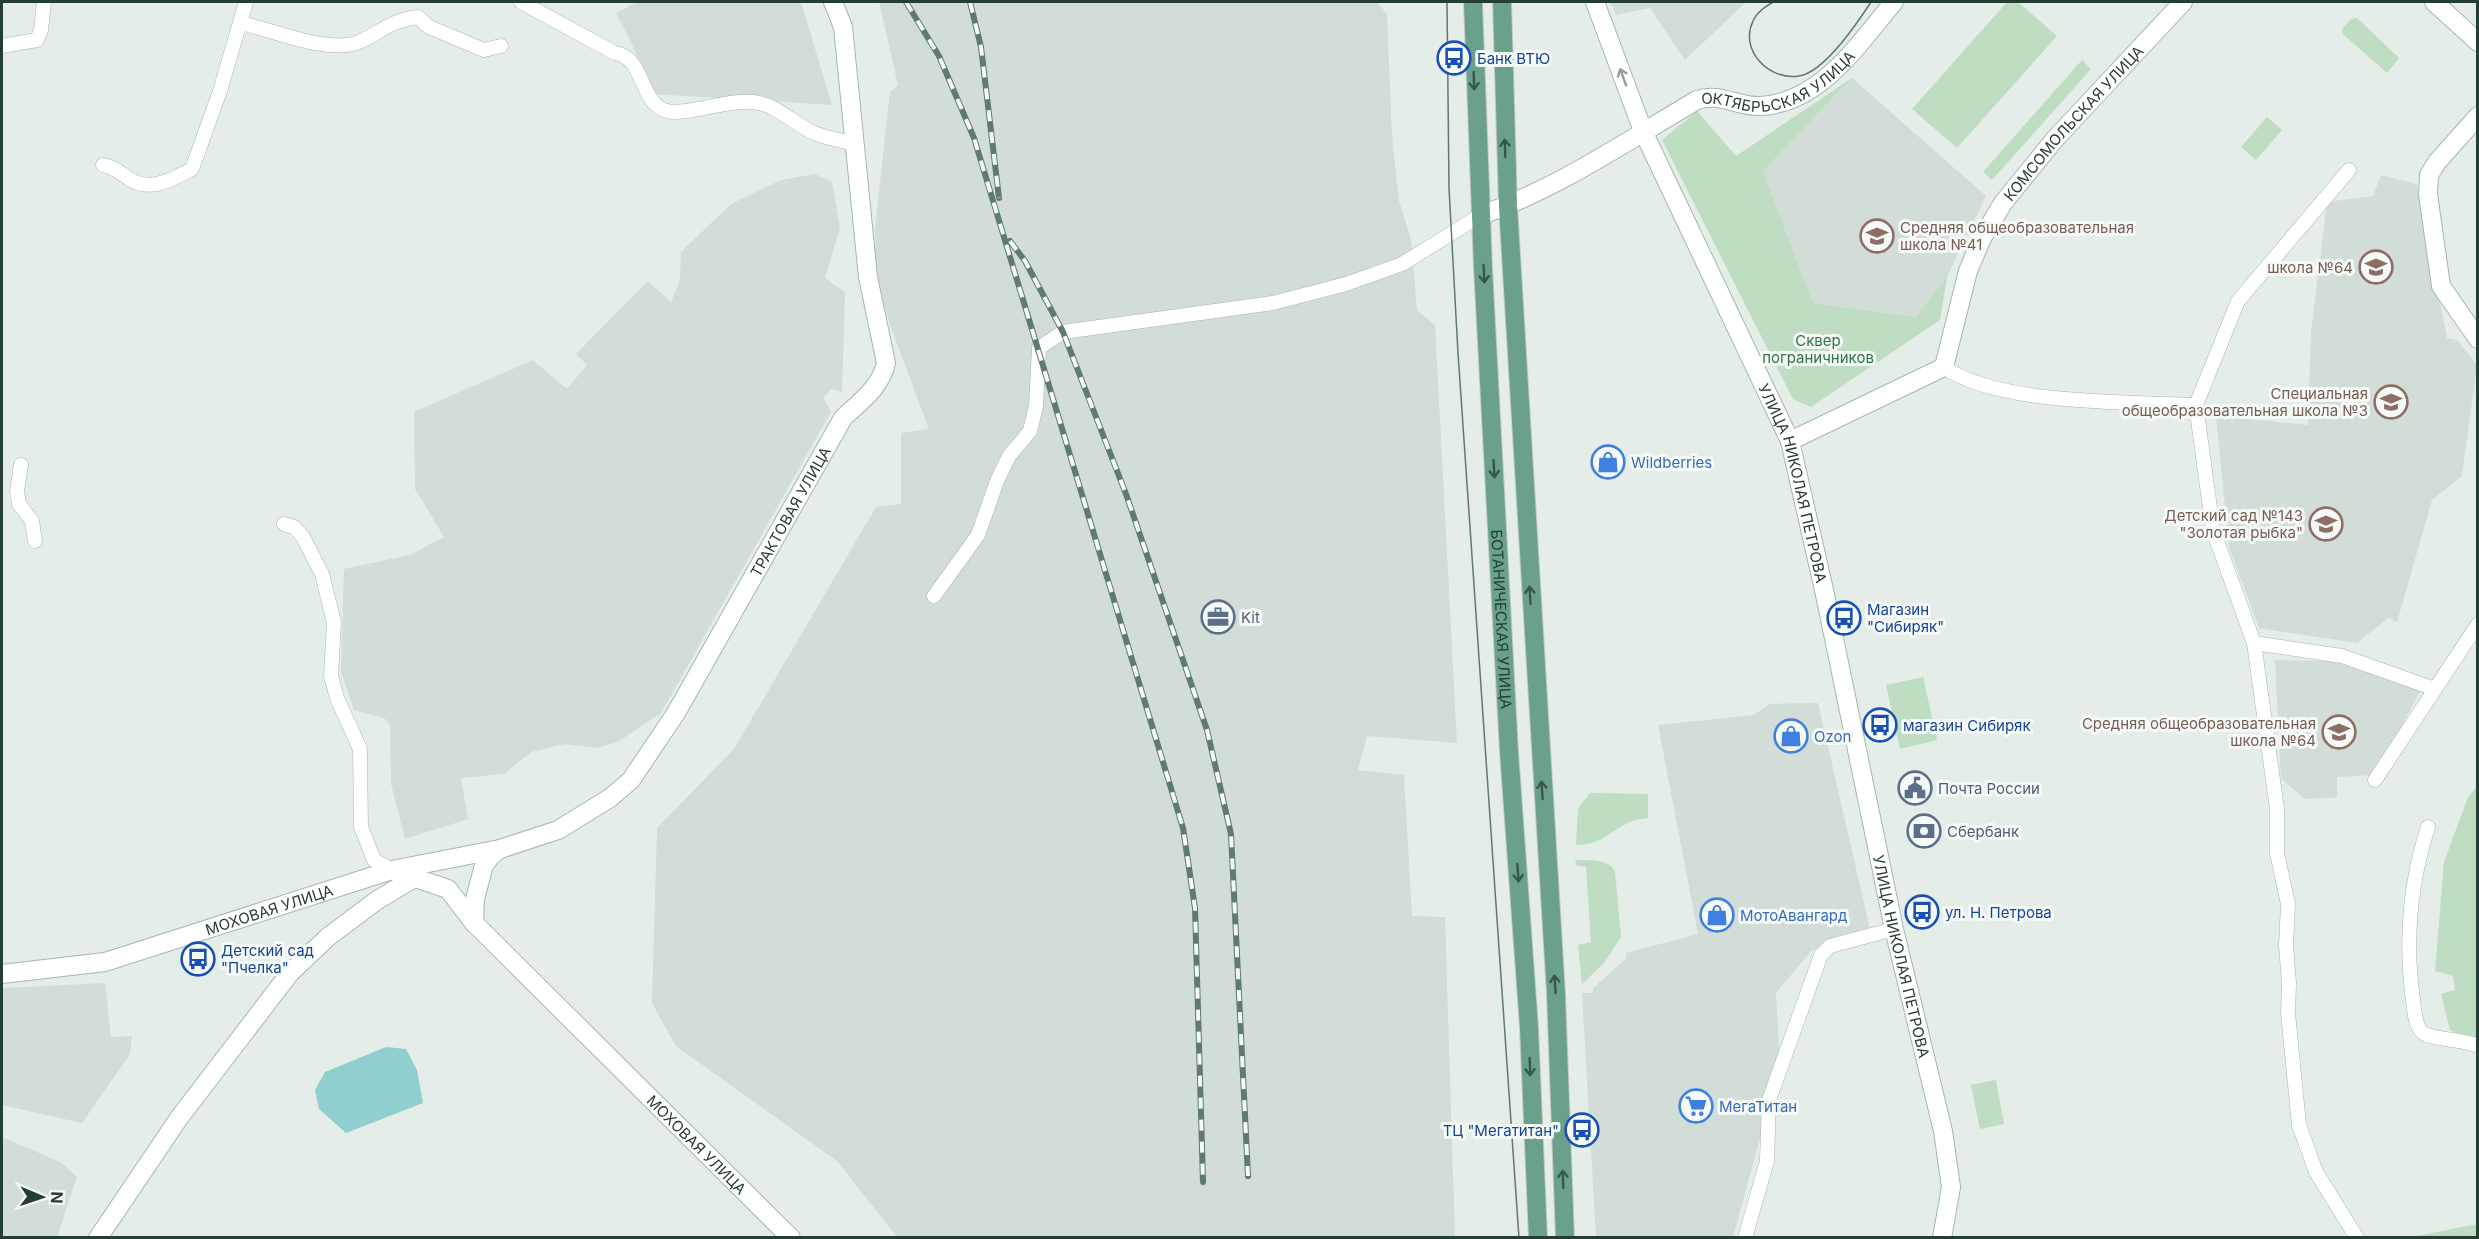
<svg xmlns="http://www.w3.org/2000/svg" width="2479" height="1239" font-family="Inter,sans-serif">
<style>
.built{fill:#d3ddd7}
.green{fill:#beddc2}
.water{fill:#8fcfd0}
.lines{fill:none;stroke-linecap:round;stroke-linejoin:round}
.street-casing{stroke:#a7b5ae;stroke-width:15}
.secondary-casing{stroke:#a3b8ae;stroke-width:20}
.primary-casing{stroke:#c2c9c6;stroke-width:20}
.street{stroke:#fff;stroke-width:14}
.secondary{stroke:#fff;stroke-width:18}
.primary{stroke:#6ba18b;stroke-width:18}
.tram{stroke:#5f7a6e;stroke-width:1.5}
.rail-casing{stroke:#5f7a6e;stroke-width:6}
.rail{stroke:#f5faf7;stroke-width:4;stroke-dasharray:11;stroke-linecap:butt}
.oneway{stroke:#929e99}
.oneway2{stroke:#365749}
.labels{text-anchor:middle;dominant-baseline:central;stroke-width:6;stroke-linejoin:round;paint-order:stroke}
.transit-label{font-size:15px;fill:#164399;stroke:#f5faf7;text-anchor:start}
.street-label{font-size:15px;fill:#243e33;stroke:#f5faf7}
.education-label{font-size:15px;fill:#785e54;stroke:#f5faf7;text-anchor:end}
.park-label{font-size:15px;fill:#307440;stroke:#f5faf7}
.shop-label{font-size:15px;fill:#366cbe;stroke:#f5faf7;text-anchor:start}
.service-label{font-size:15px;fill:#4e5e75;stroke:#f5faf7;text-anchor:start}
</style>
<rect width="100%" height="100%" fill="#e4ede8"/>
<g class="built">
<path d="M637 2H801L832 105 652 94 650 81H644L634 48 616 13Z"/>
<path d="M879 2H1377L1387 14 1392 136 1399 201 1411 239 1417 310 1435 325 1457 743 1367 736 1358 770 1404 775 1412 916 1445 917 1455 1237H897L837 1161 676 1046 652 1003 657 828 734 749 876 507 901 504V433L929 429 890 325 876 276 875 228 890 92 898 85Z"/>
<path d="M1610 2H1746L1685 60 1650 8 1616 15Z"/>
<path d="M1852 78 1986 196 1947 277 1917 317 1813 303 1763 171Z"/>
<path d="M815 174 832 182 840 228 825 278 845 292 842 392 831 389 823 398 831 412 661 713 618 742 597 748 565 744 531 752 504 774 461 778 468 819 405 839 391 784 390 725 384 718 354 710 341 672 344 569 410 555 444 537 415 489 414 412 533 360 567 389 587 365 576 354 648 281 671 302 680 280 681 252 731 204 781 180Z"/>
<path d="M2381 175 2417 184 2447 338 2457 340 2477 365 2462 476 2432 500 2397 622 2388 618 2357 643 2259 628 2229 547 2216 416 2308 425 2311 332 2327 202 2373 196Z"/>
<path d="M2275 660 2342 661 2421 689 2376 775 2337 777V797L2330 798 2305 799 2281 779Z"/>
<path d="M1818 703 1870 929 1811 951 1776 993 1780 1066 1733 1237H1596L1582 993H1593V988L1626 959V953L1698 934 1658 725 1754 715 1770 704Z"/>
<path d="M105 983 111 1037 132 1036 130 1054 82 1123 2 1105V988Z"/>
<path d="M2 1137 60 1162 77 1177 57 1237H2Z"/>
</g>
<g class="green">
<path d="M2007 2H2018L2057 36 1957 148 1912 109Z"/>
<path d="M2357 18 2399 58 2387 73 2343 34 2342 29 2351 19Z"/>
<path d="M2082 60 2091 69 1992 180 1983 172Z"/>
<path d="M1852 78 1763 171 1813 303 1916 317 1947 277 1940 320 1811 407 1793 399 1662 140 1697 111 1736 156Z"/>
<path d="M2267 117 2282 130 2256 160 2241 147Z"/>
<path d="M1923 677 1937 740 1900 749 1886 685Z"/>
<path d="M2477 786V1045L2450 1030 2441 994 2455 990 2453 976 2435 971 2444 862 2468 797Z"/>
<path d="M1590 793 1648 794V818C1616 820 1609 845 1576 845L1578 809Z"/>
<path d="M1575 860C1589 861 1607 857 1615 871L1621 937 1604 963 1582 984 1578 945 1591 942 1586 867 1577 866Z"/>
<path d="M1996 1080 2004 1124 1980 1129 1971 1085Z"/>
<path d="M2477 1224V1237H2412Z"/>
</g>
<path class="water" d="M386 1047 406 1049 417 1070 423 1103 346 1133 319 1109 315 1090 325 1072Z"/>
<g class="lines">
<g class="street-casing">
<g id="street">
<path d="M521 2 615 53C645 57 639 104 667 111 684 116 729 99 753 102 776 104 794 124 814 133 826 138 841 140 854 144"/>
<path d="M240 23C272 29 328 55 359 42 383 31 389 21 418 17L429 27 484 50 501 46"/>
<path d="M2 46 37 40 41 30 44 2"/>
<path d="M103 165C114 167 119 172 128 178 149 193 171 180 192 169L220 91 246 2"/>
<path d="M1944 367C1997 405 2130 402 2196 405L2213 530 2254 643 2342 656 2435 689"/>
<path d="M2196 405 2238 301 2349 170"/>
<path d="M21 465 17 491 19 504 32 521 35 541"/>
<path d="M284 524 294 527 303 537 322 574 334 623 331 676 337 698 360 749 361 827 374 860 392 870"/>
<path d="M934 596 978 535 997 481 1009 456 1030 431 1036 406 1039 348 1063 332 1273 303 1346 284 1402 264 1481 215"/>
<path d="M2254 643 2277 809V853L2288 904 2286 945 2289 983 2288 1013 2299 1125 2316 1172 2357 1238"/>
<path d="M2375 780 2478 624"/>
<path d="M2428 827C2410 883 2405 942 2413 1000 2414 1009 2415 1024 2421 1031 2430 1041 2462 1038 2478 1046"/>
<path d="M1745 1238 1767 1161 1769 1100 1821 955 1830 946 1894 929"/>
</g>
</g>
<g class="secondary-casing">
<g id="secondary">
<path id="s1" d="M1595 2 1643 131 1790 441 1824 590 1894 929 1943 1131 1951 1187 1942 1238"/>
<path d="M2434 2 2478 42"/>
<path d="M2478 116 2437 162 2429 175 2428 194 2441 286 2478 339"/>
<path id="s2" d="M1481 215C1557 189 1627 141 1697 100 1718 92 1739 107 1760 106 1821 103 1858 44 1894 2"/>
<path id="s3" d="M1790 441 1944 367 1968 271 1982 238 2003 203 2055 139 2183 2"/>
<path id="s4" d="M392 870 448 889 474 923 791 1238"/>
<path id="s5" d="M474 923 475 899 484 865 490 857 500 849 558 830 610 798 631 780 676 713 843 418C860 402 881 387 886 363L868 277 843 27 833 2"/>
<path id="s6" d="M2 974 105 962 392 870 500 849"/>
<path d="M98 1238 179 1118 290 973 328 937 376 901 414 878"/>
</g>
</g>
<g class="primary-casing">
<g id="primary">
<path id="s7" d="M1473 2 1483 268 1509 752 1529 1027 1538 1238"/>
<path d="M1502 2 1508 206 1556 994 1565 1238"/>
</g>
</g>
<use href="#street" class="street"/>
<use href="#secondary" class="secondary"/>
<use href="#primary" class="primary"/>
<g class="tram">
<path d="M1447 2 1449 188 1458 353 1519 1238"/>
<path d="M1773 2C1765 7 1757 12 1753 21 1739 50 1769 81 1799 76 1825 72 1858 22 1871 2"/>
</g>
<g class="rail-casing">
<g id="rail">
<path d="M906 2 939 56 974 138 1183 828 1195 908 1203 1182"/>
<path d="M970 2 981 47 999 198"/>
<path d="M1010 241 1025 261 1063 332 1126 494 1207 730 1231 834 1248 1176"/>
</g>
</g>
<use href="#rail" class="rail"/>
</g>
<defs><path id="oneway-shaft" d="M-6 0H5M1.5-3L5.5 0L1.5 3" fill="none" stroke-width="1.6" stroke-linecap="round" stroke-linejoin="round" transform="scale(1.5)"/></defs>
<use class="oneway" href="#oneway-shaft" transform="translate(1623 77) rotate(-110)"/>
<g class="oneway2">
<use href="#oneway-shaft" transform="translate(1474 81) rotate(88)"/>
<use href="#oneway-shaft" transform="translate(1505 148) rotate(-92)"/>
<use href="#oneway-shaft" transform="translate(1484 274) rotate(87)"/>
<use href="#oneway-shaft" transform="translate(1494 469) rotate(87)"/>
<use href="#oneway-shaft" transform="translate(1530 595) rotate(-93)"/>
<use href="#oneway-shaft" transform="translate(1542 790) rotate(-94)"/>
<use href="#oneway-shaft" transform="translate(1518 873) rotate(86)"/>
<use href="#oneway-shaft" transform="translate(1555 984) rotate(-94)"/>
<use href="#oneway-shaft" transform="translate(1530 1067) rotate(88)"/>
<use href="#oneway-shaft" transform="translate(1563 1179) rotate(-92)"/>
</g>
<defs>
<g id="bus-ring" transform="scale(1.725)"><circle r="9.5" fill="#f5faf7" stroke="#1a4fb4" stroke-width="1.5"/><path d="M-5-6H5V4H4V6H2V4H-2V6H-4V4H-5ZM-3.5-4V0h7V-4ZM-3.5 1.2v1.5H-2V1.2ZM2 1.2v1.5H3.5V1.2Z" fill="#1a4fb4"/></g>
<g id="school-ring" transform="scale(1.725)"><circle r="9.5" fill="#f5faf7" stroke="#8d6e63" stroke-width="1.5"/><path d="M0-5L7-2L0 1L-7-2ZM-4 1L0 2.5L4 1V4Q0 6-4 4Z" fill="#8d6e63"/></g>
<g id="shop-ring" transform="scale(1.725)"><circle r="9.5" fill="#f5faf7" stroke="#3f7fe0" stroke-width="1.5"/><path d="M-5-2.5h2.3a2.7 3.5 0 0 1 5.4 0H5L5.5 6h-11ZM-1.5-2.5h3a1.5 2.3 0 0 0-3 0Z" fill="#3f7fe0"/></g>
<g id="office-ring" transform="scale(1.725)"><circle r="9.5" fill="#f5faf7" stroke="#5c6f8a" stroke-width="1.5"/><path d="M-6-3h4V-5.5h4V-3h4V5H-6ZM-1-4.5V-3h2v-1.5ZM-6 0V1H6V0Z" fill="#5c6f8a"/></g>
<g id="civic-ring" transform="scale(1.725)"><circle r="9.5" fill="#f5faf7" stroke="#5c6f8a" stroke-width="1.5"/><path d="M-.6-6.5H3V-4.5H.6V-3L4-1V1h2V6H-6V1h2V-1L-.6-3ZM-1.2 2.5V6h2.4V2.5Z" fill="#5c6f8a"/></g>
<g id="bank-ring" transform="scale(1.725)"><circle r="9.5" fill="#f5faf7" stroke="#5c6f8a" stroke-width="1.5"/><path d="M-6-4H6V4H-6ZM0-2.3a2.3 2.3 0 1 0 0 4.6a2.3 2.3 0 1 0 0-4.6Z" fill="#5c6f8a"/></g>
<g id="supermarket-ring" transform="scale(1.725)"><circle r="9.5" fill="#f5faf7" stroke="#3f7fe0" stroke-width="1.5"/><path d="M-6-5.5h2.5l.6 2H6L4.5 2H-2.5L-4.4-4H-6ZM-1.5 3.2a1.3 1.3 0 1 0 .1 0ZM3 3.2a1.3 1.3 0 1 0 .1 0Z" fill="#3f7fe0"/></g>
</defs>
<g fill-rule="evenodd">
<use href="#bus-ring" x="1454" y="58"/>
<use href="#school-ring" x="1877" y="236"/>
<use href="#school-ring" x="2376" y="267"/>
<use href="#school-ring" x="2391" y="402"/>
<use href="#shop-ring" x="1608" y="462"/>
<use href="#school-ring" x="2326" y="524"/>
<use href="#office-ring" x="1218" y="617"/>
<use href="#bus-ring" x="1844" y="618"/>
<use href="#bus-ring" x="1880" y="725"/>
<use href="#school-ring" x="2339" y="732"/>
<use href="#shop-ring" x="1791" y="736"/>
<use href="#civic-ring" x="1915" y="788"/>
<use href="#bank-ring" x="1924" y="831"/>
<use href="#bus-ring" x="1922" y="912"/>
<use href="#shop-ring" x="1717" y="915"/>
<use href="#bus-ring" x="198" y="959"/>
<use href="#supermarket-ring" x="1696" y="1106"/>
<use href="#bus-ring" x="1582" y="1130"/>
</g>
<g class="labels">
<g class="transit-label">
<text x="1477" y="58">Банк ВТЮ</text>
<text x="1867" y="609">Магазин<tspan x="1867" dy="17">"Сибиряк"</tspan></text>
<text x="1903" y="725">магазин Сибиряк</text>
<text x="1945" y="912">ул. Н. Петрова</text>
<text x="221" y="950">Детский сад<tspan x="221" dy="17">"Пчелка"</tspan></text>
<text x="1559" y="1130" text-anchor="end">ТЦ "Мегатитан"</text>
</g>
<g class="street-label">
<text stroke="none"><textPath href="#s2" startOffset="334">ОКТЯБРЬСКАЯ УЛИЦА</textPath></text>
<text stroke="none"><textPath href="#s3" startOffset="453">КОМСОМОЛЬСКАЯ УЛИЦА</textPath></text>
<text stroke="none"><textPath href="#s1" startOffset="522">УЛИЦА НИКОЛАЯ ПЕТРОВА</textPath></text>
<text stroke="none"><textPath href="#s5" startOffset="544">ТРАКТОВАЯ УЛИЦА</textPath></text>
<text stroke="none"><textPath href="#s7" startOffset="618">БОТАНИЧЕСКАЯ УЛИЦА</textPath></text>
<text stroke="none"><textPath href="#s6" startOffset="276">МОХОВАЯ УЛИЦА</textPath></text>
<text stroke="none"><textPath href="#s1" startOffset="1008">УЛИЦА НИКОЛАЯ ПЕТРОВА</textPath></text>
<text stroke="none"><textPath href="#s4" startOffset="416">МОХОВАЯ УЛИЦА</textPath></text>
</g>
<g class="education-label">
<text x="1900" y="227" text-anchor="start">Средняя общеобразовательная<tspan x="1900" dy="17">школа №41</tspan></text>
<text x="2353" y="267">школа №64</text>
<text x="2368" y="393">Специальная<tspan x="2368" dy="17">общеобразовательная школа №3</tspan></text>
<text x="2303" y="515">Детский сад №143<tspan x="2303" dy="17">"Золотая рыбка"</tspan></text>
<text x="2316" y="723">Средняя общеобразовательная<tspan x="2316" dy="17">школа №64</tspan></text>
</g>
<g class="park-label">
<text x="1818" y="340">Сквер<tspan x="1818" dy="17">пограничников</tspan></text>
</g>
<g class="shop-label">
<text x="1631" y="462">Wildberries</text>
<text x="1814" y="736">Ozon</text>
<text x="1740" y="915">МотоАвангард</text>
<text x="1719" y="1106">МегаТитан</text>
</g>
<g class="service-label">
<text x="1241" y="617">Kit</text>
<text x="1938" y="788">Почта России</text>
<text x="1947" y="831">Сбербанк</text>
</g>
</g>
<rect width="2479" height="1239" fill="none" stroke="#243e33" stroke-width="6"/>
<g transform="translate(42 1197) rotate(92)" stroke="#f5faf7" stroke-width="4.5" paint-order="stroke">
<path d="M0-4.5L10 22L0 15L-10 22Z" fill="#243e33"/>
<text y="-9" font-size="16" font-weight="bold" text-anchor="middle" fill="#243e33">N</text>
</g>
</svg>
